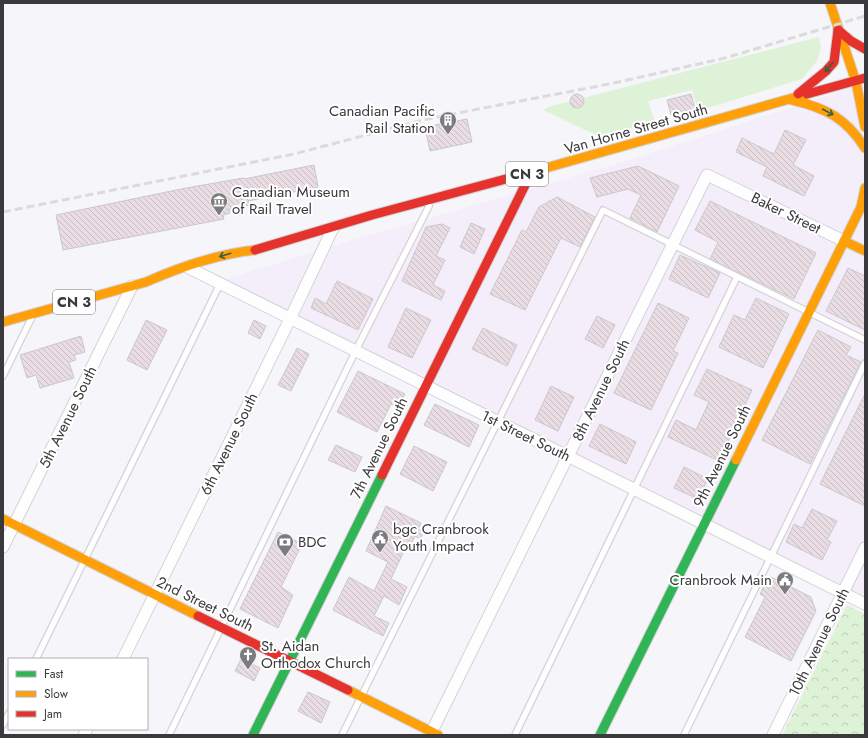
<svg xmlns="http://www.w3.org/2000/svg" width="868" height="738" font-family="Jost,sans-serif">
<style>
.commercial{fill:#f4eefb}
.green{fill:#def2d7}
.park{fill:url(#park-crowns)}
.building{fill:url(#building-back-hatch);stroke:#c9c8ca}
.lines{fill:none;stroke-linecap:round;stroke-linejoin:round}
.lane-casing{stroke:#d3d3d6;stroke-width:8}
.street-casing{stroke:#d3d3d6;stroke-width:13}
.fast-casing{stroke:#d3d3d6;stroke-width:11}
.slow-casing{stroke:#d3d3d6;stroke-width:11}
.jam-casing{stroke:#d3d3d6;stroke-width:11}
.lane{stroke:#fefefe;stroke-width:5.5}
.street{stroke:#fefefe;stroke-width:11}
.fast{stroke:#30b455;stroke-width:9}
.slow{stroke:#ff9f0a;stroke-width:9}
.jam{stroke:#e5322d;stroke-width:9}
.rail{stroke:#dbdbdb;stroke-width:3;stroke-dasharray:8 4;stroke-linecap:butt}
.oneway{stroke:#375f44}
.labels{text-anchor:middle;dominant-baseline:central;stroke-width:4;stroke-linejoin:round;paint-order:stroke}
.shield{fill:#fff;stroke:#757576;stroke-width:1}
.shield-label{font-size:14px;font-weight:bold;fill:#3a3a3c}
.poi-label{font-size:15px;fill:#3a3a3c;stroke:#fff;text-anchor:start}
.street-label{font-size:15px;fill:#3a3a3c;stroke:#fff}
</style>
<defs>
<pattern id="park-crowns" width="20" height="18" patternUnits="userSpaceOnUse"><rect width="20" height="18" fill="#def2d7"/><path d="M2 6a3 3 0 1 1 6 0M12 15a3 3 0 1 1 6 0" fill="none" stroke="#bfd0b9"/></pattern>
<pattern id="building-back-hatch" width="6" height="6" patternUnits="userSpaceOnUse"><rect width="6" height="6" fill="#eadce3"/><path d="M-1 5l2 2M0 0l6 6M5-1l2 2" fill="none" stroke="#c9bec4"/></pattern>
</defs>
<rect width="100%" height="100%" fill="#f6f6fa"/>
<path class="commercial" d="M865 83V597L223 280 349 241 620 163Z"/>
<path class="green" d="M819 37 821 48 817 61 802 79 698 111 692 90 648 101 655 122 600 137 543 110 548 107Z"/>
<path class="park" d="M847 605 865 614V735H782Z"/>
<g class="building">
<circle cx="577" cy="101" r="7"/>
<path d="M691 94 695 109 671 115 667 100Z"/>
<path d="M467 119 472 142 430 151 425 127Z"/>
<path d="M785 130 806 140 793 165 814 176 804 196 763 176 767 167 736 152 742 138 774 154Z"/>
<path d="M314 165 318 187 248 201 249 205 229 209 230 213 223 215 224 219 63 250 56 215 181 189 243 178 244 179Z"/>
<path d="M638 166 679 186 657 232 630 218 641 195 628 189 597 197 590 178Z"/>
<path d="M557 197 595 217 580 247 561 238 525 310 490 294 522 230 526 232 539 207Z"/>
<path d="M710 201 816 253 794 299 710 259 718 242 695 230Z"/>
<path d="M471 223 485 229 474 254 460 247Z"/>
<path d="M442 224 450 228 436 256 445 260 433 285 445 291 441 300 402 281 426 227Z"/>
<path d="M680 255 720 273 708 298 669 279Z"/>
<path d="M848 268 865 276V330L826 311Z"/>
<path d="M337 281 373 299 358 330 311 308 315 298 326 304Z"/>
<path d="M756 298 789 314 763 368 719 347 734 315 745 320Z"/>
<path d="M658 303 689 318 673 351 678 353 651 410 614 393Z"/>
<path d="M406 308 431 320 412 358 388 347Z"/>
<path d="M597 316 615 325 603 348 585 339Z"/>
<path d="M146 320 167 330 147 370 127 360Z"/>
<path d="M254 320 266 326 260 339 248 333Z"/>
<path d="M483 328 517 345 507 366 472 349Z"/>
<path d="M818 330 851 347 846 355 861 362 810 464 762 440Z"/>
<path d="M81 336 85 352 74 355 76 360 69 362 74 378 40 388 36 375 27 378 20 355Z"/>
<path d="M297 348 309 354 291 391 278 385Z"/>
<path d="M707 369 752 390 719 461 668 437 676 420 696 430 709 402 694 395Z"/>
<path d="M358 371 405 394 398 407 391 404 377 432 337 412Z"/>
<path d="M551 386 574 397 558 431 535 420Z"/>
<path d="M865 394V506L820 484Z"/>
<path d="M435 404 479 425 469 447 424 425Z"/>
<path d="M600 424 636 442 626 464 589 446Z"/>
<path d="M336 445 362 457 355 472 328 460Z"/>
<path d="M414 446 447 462 433 491 400 474Z"/>
<path d="M684 467 708 479 698 499 674 488Z"/>
<path d="M386 506 421 523 418 529 424 532 420 539 415 536 412 542 409 540 391 579 407 587 399 605 384 596 374 616 389 623 383 636 333 610 349 577 374 591 388 562 366 551Z"/>
<path d="M812 509 837 521 827 540 831 542 822 560 786 542 794 524 802 528Z"/>
<path d="M278 532 302 544 281 587 293 595 278 628 240 609Z"/>
<path d="M769 576 811 597 816 611 791 661 745 637 765 597 760 594Z"/>
<path d="M241 659 260 668 254 681 235 671Z"/>
<path d="M308 692 330 702 321 723 298 711Z"/>
</g>
<g class="lines">
<g class="lane-casing">
<g id="lane">
<path d="M3 376 31 319"/>
<path d="M36 659 220 284"/>
<path d="M3 725 9 713"/>
<path d="M169 735 358 346 429 206"/>
<path d="M342 735 603 210 865 340"/>
<path d="M515 735 737 277"/>
<path d="M684 735 865 363"/>
</g>
</g>
<g class="street-casing">
<g id="street">
<path d="M187 267 865 604"/>
<path d="M3 547 132 286"/>
<path d="M123 659 290 319 333 228"/>
<path d="M84 735 87 729"/>
<path d="M430 735 707 175 844 241"/>
<path d="M773 735 865 548"/>
</g>
</g>
<g class="fast-casing">
<g id="fast">
<path d="M253 735 382 475"/>
<path d="M600 735 736 460"/>
</g>
</g>
<g class="slow-casing">
<g id="slow">
<path d="M830 3 856 82 865 127"/>
<path d="M792 100C826 108 846 118 865 148"/>
<path d="M521 175 807 94"/>
<path d="M844 241 865 251"/>
<path d="M3 322 146 282C180 267 218 254 255 250"/>
<path d="M736 460 861 207 865 188"/>
<path d="M3 519 198 616"/>
<path d="M348 690 438 735"/>
</g>
</g>
<g class="jam-casing">
<g id="jam">
<path d="M838 30 851 41 865 49"/>
<path d="M798 94 826 71 834 62 838 30"/>
<path d="M807 94 865 78"/>
<path d="M255 250 372 215 521 175"/>
<path d="M382 475 531 173"/>
<path d="M198 616 348 690"/>
</g>
</g>
<use href="#lane" class="lane"/>
<use href="#street" class="street"/>
<use href="#fast" class="fast"/>
<use href="#slow" class="slow"/>
<use href="#jam" class="jam"/>
<path class="rail" d="M3 212 294 154 427 119 614 83 725 58 865 16"/>
</g>
<defs><path id="oneway-shaft" d="M-6 0H5M1.5-3L5.5 0L1.5 3" fill="none" stroke-width="1.6" stroke-linecap="round" stroke-linejoin="round"/></defs>
<g class="oneway">
<use href="#oneway-shaft" transform="translate(829 67) rotate(131)"/>
<use href="#oneway-shaft" transform="translate(828 112) rotate(28)"/>
<use href="#oneway-shaft" transform="translate(225 255) rotate(163)"/>
</g>
<defs>
<g id="building-pin" transform="scale(0.9)"><path d="M0 17L-7.5 6A9.5 9.5 0 1 1 7.5 6Z" fill="#7c7c7e" stroke="#fff"/><path d="M-4-6H4V6H1V3H-1V6H-4ZM-2.5-4.3h1.7v1.8h-1.7ZM.8-4.3h1.7v1.8H.8ZM-2.5-1h1.7V.8h-1.7ZM.8-1h1.7V.8H.8Z" fill="#fff"/></g>
<g id="museum-pin" transform="scale(0.9)"><path d="M0 17L-7.5 6A9.5 9.5 0 1 1 7.5 6Z" fill="#7c7c7e" stroke="#fff"/><path d="M0-6L6-3V-2H-6V-3ZM-5-1h2V3h-2ZM-1-1h2V3h-2ZM3-1h2V3H3ZM-6 4H6V6H-6Z" fill="#fff"/></g>
<g id="civic-pin" transform="scale(0.9)"><path d="M0 17L-7.5 6A9.5 9.5 0 1 1 7.5 6Z" fill="#7c7c7e" stroke="#fff"/><path d="M-.6-6.5H3V-4.5H.6V-3L4-1V1h2V6H-6V1h2V-1L-.6-3ZM-1.2 2.5V6h2.4V2.5Z" fill="#fff"/></g>
<g id="bank-pin" transform="scale(0.9)"><path d="M0 17L-7.5 6A9.5 9.5 0 1 1 7.5 6Z" fill="#7c7c7e" stroke="#fff"/><path d="M-6-4H6V4H-6ZM0-2.3a2.3 2.3 0 1 0 0 4.6a2.3 2.3 0 1 0 0-4.6Z" fill="#fff"/></g>
<g id="church-pin" transform="scale(0.9)"><path d="M0 17L-7.5 6A9.5 9.5 0 1 1 7.5 6Z" fill="#7c7c7e" stroke="#fff"/><path d="M-1.2-6h2.4v3.5h3.3v2.4h-3.3V6h-2.4V-.1h-3.3v-2.4h3.3Z" fill="#fff"/></g>
</defs>
<g fill-rule="evenodd">
<use href="#building-pin" x="448" y="120"/>
<use href="#museum-pin" x="219" y="201"/>
<use href="#civic-pin" x="380" y="538"/>
<use href="#bank-pin" x="285" y="542"/>
<use href="#civic-pin" x="785" y="580"/>
<use href="#church-pin" x="248" y="655"/>
</g>
<g class="labels">
<g class="shield">
<rect x="506" y="162" width="42" height="24" rx="3"/>
<rect x="53" y="290" width="42" height="24" rx="3"/>
</g>
<g class="shield-label">
<text x="527" y="174">CN 3</text>
<text x="74" y="302">CN 3</text>
</g>
<g class="poi-label">
<text x="435" y="111" text-anchor="end">Canadian Pacific<tspan x="435" dy="17">Rail Station</tspan></text>
<text x="232" y="192">Canadian Museum<tspan x="232" dy="17">of Rail Travel</tspan></text>
<text x="393" y="529">bgc Cranbrook<tspan x="393" dy="17">Youth Impact</tspan></text>
<text x="298" y="542">BDC</text>
<text x="772" y="580" text-anchor="end">Cranbrook Main</text>
<text x="261" y="646">St. Aidan<tspan x="261" dy="17">Orthodox Church</tspan></text>
</g>
<g class="street-label">
<text transform="translate(636 129) rotate(-16)">Van Horne Street South</text>
<text transform="translate(786 213) rotate(26)">Baker Street</text>
<text transform="translate(601 390) rotate(-64)">8th Avenue South</text>
<text transform="translate(68 417) rotate(-64)">5th Avenue South</text>
<text transform="translate(526 436) rotate(26)">1st Street South</text>
<text transform="translate(229 444) rotate(-64)">6th Avenue South</text>
<text transform="translate(379 448) rotate(-64)">7th Avenue South</text>
<text transform="translate(722 456) rotate(-64)">9th Avenue South</text>
<text transform="translate(205 604) rotate(26)">2nd Street South</text>
<text transform="translate(819 642) rotate(-64)">10th Avenue South</text>
</g>
</g>
<rect width="868" height="738" fill="none" stroke="#3a3a3c" stroke-width="8"/>
<rect x="8" y="658" width="140" height="72" fill="#ffffff" stroke="#b0b0b1"/>
<rect x="16" y="671" width="20" height="6" fill="#30b455" stroke="#b0b0b1"/>
<text x="44" y="678" font-size="12" fill="#3a3a3c">Fast</text>
<rect x="16" y="691" width="20" height="6" fill="#ff9f0a" stroke="#b0b0b1"/>
<text x="44" y="698" font-size="12" fill="#3a3a3c">Slow</text>
<rect x="16" y="711" width="20" height="6" fill="#e5322d" stroke="#b0b0b1"/>
<text x="44" y="718" font-size="12" fill="#3a3a3c">Jam</text>
</svg>
